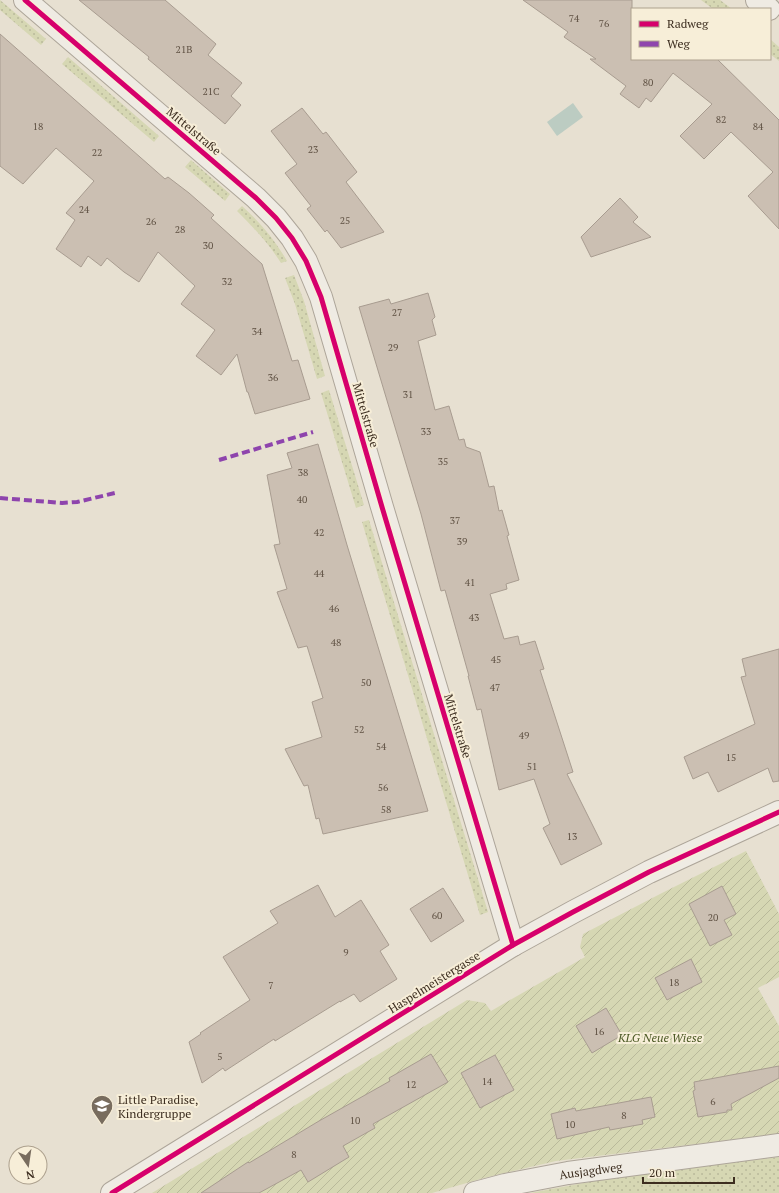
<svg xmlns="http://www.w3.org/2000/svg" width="779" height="1193" font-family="'PT Serif',serif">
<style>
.grass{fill:url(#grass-dots)}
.garden{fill:url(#garden-furrows)}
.water{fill:#bcccc2}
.building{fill:#cbbfb2;stroke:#a89c90}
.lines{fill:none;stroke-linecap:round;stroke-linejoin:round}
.minor-casing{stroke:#ada599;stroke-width:24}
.minor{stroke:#efebe3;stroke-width:22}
.quiet{stroke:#8e44ad;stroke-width:4;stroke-dasharray:8 4;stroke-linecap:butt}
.cycleway-casing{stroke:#f7eed8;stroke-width:8}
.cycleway{stroke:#d6006c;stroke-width:5}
.labels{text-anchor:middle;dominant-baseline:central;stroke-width:4;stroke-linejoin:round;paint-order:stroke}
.number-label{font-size:10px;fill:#605244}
.street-label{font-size:12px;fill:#3d2e20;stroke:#f7eed8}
.park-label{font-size:12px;font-style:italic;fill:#4d5a26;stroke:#f7eed8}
.poi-label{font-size:12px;fill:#3d2e20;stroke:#f7eed8;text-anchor:start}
</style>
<defs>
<pattern id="grass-dots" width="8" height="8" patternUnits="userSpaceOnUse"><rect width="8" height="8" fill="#d6d7b3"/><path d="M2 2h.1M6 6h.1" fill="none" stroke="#b9b99a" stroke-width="1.8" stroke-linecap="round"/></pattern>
<pattern id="garden-furrows" width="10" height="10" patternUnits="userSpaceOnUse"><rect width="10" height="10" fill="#d6d7b3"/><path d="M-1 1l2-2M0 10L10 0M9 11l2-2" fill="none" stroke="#b9b99a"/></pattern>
</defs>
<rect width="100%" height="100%" fill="#e7e0d1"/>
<g class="grass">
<path d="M0 0 46 39 41 45 0 10Z"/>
<path d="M701 0H720L732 9H713Z"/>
<path d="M770 39 779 47V61L770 54Z"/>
<path d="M68 57 159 136 154 142 62 64Z"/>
<path d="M191 160 230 194 225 201 185 167Z"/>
<path d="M242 206C260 222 275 240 287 261L281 263C269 244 253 227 237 211Z"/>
<path d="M294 275 304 301 325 376 317 379 295 304 285 278Z"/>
<path d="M329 390 364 505 356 508 321 393Z"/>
<path d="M369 520 488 912 480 915 362 522Z"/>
<path d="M779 1157V1193H530L621 1176Z"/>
</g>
<path class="garden" d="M746 851 779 914V977L758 988 779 1026V1134L556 1161 484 1178 432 1193H152L467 1000 485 1003 491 1011 585 957 580 947 583 934 660 894Z"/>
<path class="water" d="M573 103 583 117 557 136 547 122Z"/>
<g class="building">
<path d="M79 0H165L216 44 208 55 242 83 231 96 241 105 225 124 148 59 149 57Z"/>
<path d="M523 0H632V59H717L779 120V229L748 196 773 172 731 132 704 159 680 136 712 104 673 73 651 102 646 98 639 108 620 94 626 86 590 59H596L564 37 568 32Z"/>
<path d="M0 34 165 179 168 177 189 193 214 215 211 218 262 264 292 361 298 360 310 399 255 414 248 392H247L237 354 221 375 196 356 215 330 181 304 195 286 158 252 139 282 124 272 107 258 101 266 88 256 81 267 56 249 75 220 66 213 94 181 56 148 23 184 0 166Z"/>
<path d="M302 108 323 134 326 132 357 172 346 182 384 232 341 248 327 230 325 232 307 209 311 206 285 173 297 164 271 131Z"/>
<path d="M620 198 638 217 633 222 651 237 591 257 581 237Z"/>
<path d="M428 293 435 317 432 320 436 335 418 341 435 410 449 406 459 440 464 439 466 447 480 452 489 487 494 486 499 511 502 510 509 535 507 536 519 580 506 584 507 589 490 594 504 639 518 636 520 645 535 641 544 669 540 670 573 772 567 774 602 844 561 865 543 828 550 824 534 779 499 790 481 709 477 710 468 676H469L445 590 441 591 421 514 359 307 389 299 391 304Z"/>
<path d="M318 444 347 545 428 811 323 834 319 818 316 819 308 785 304 786 285 749 322 737 312 702 323 698 307 646 298 648 277 592 287 589 274 545 280 544 267 475 292 468 287 453Z"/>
<path d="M779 649V781L773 782 768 768 718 792 708 772 693 779 684 757 755 724 741 677 746 676 742 659Z"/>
<path d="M318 885 335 917 361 900 389 945 380 951 397 979 360 1002 354 994 340 1002V1001L275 1041 274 1039 225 1071 223 1068 202 1083 189 1042 201 1034 200 1033 250 1000 223 957 278 923 270 911Z"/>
<path d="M722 886 736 914 724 920 732 935 710 946 689 904Z"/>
<path d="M443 888 464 921 431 942 410 909Z"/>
<path d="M691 959 702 982 667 1000 655 978Z"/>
<path d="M606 1008 622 1035 592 1053 576 1026Z"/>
<path d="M431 1054 448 1082 373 1124 375 1128 343 1146 349 1157 308 1182 301 1170 259 1193H201L248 1162 249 1163 319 1121 390 1081 389 1078Z"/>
<path d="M495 1055 514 1090 480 1108 461 1073Z"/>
<path d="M779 1066V1078L731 1104 732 1110H727V1112L698 1117 693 1091 695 1090 694 1082Z"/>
<path d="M651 1097 655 1117 642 1120 643 1124 610 1130 609 1127 557 1139 551 1114 575 1108 576 1111Z"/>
</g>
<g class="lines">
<g class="minor-casing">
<g id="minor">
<path d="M25 0 256 198 276 218 292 238 306 261 321 297 382 507 513 945"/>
<path d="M757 0 769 9"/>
<path d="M112 1193 513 945 573 912 649 872 779 812"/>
<path id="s1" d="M475 1193 505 1185 568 1173 779 1145"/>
</g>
</g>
<use href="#minor" class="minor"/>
<g class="quiet">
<path d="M219 460 313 432"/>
<path d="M0 498 62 503 77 502 115 493"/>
</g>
<g class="cycleway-casing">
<g id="cycleway">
<path d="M25 0 256 198 276 218 292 238 306 261 321 297 382 507 513 945"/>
<path d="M112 1193 513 945 573 912 649 872 779 812"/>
</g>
</g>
<use href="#cycleway" class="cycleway"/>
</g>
<defs>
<g id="school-pin" transform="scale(1.15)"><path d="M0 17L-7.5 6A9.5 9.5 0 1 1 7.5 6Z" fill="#786c5e" stroke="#f7eed8"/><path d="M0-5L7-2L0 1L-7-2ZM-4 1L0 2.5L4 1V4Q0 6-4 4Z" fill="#fff"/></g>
</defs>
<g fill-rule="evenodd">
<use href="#school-pin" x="102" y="1106"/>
</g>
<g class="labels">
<g class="number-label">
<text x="574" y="18">74</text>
<text x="604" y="23">76</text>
<text x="184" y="49">21B</text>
<text x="648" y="82">80</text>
<text x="211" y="91">21C</text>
<text x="721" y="119">82</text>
<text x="38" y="126">18</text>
<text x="758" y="126">84</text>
<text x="313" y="149">23</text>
<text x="97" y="152">22</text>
<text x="84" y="209">24</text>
<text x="345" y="220">25</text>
<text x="151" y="221">26</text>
<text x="180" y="229">28</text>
<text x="208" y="245">30</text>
<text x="227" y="281">32</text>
<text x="397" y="312">27</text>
<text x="257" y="331">34</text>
<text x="393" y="347">29</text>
<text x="273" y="377">36</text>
<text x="408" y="394">31</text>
<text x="426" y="431">33</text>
<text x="443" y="461">35</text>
<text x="303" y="472">38</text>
<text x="302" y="499">40</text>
<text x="455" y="520">37</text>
<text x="319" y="532">42</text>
<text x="462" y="541">39</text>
<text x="319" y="573">44</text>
<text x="470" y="582">41</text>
<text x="334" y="608">46</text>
<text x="474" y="617">43</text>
<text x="336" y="642">48</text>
<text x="496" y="659">45</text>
<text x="366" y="682">50</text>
<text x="495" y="687">47</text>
<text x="359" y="729">52</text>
<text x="524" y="735">49</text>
<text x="381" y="746">54</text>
<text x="731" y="757">15</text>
<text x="532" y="766">51</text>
<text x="383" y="787">56</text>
<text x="386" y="809">58</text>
<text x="572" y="836">13</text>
<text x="437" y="915">60</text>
<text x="713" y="917">20</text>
<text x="346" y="952">9</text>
<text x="674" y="982">18</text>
<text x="271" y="985">7</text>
<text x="599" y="1031">16</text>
<text x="220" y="1056">5</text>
<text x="487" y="1081">14</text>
<text x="411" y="1084">12</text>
<text x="713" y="1101">6</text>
<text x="624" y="1115">8</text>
<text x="355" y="1120">10</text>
<text x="570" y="1124">10</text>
<text x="294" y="1154">8</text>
</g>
<g class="street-label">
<text transform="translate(194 131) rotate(40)">Mittelstraße</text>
<text transform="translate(366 415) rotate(74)">Mittelstraße</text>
<text transform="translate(458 726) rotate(73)">Mittelstraße</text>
<text transform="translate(434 982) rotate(-32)">Haspelmeistergasse</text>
<text stroke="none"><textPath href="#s1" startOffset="118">Ausjagdweg</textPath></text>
</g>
<g class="park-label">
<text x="660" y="1037">KLG Neue Wiese</text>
</g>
<g class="poi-label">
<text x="118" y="1099">Little Paradise,<tspan x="118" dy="14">Kindergruppe</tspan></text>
</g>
</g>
<rect x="631" y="8" width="140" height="52" fill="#f7eed8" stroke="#ada18e"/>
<rect x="639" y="21" width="20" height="6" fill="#d6006c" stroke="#ada18e"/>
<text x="667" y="28" font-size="12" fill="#3d2e20">Radweg</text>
<rect x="639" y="41" width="20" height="6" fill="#8e44ad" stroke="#ada18e"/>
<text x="667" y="48" font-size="12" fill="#3d2e20">Weg</text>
<g transform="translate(28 1165) rotate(167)"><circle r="19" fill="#f7eed8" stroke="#ada18e"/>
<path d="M0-3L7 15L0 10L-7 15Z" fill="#786c5e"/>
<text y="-6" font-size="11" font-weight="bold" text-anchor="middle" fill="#3d2e20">N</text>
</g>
<path d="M643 1177v6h91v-6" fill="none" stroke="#3d2e20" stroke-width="2"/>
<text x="649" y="1177" font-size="12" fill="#3d2e20" stroke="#f7eed8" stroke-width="3" paint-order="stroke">20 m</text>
</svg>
